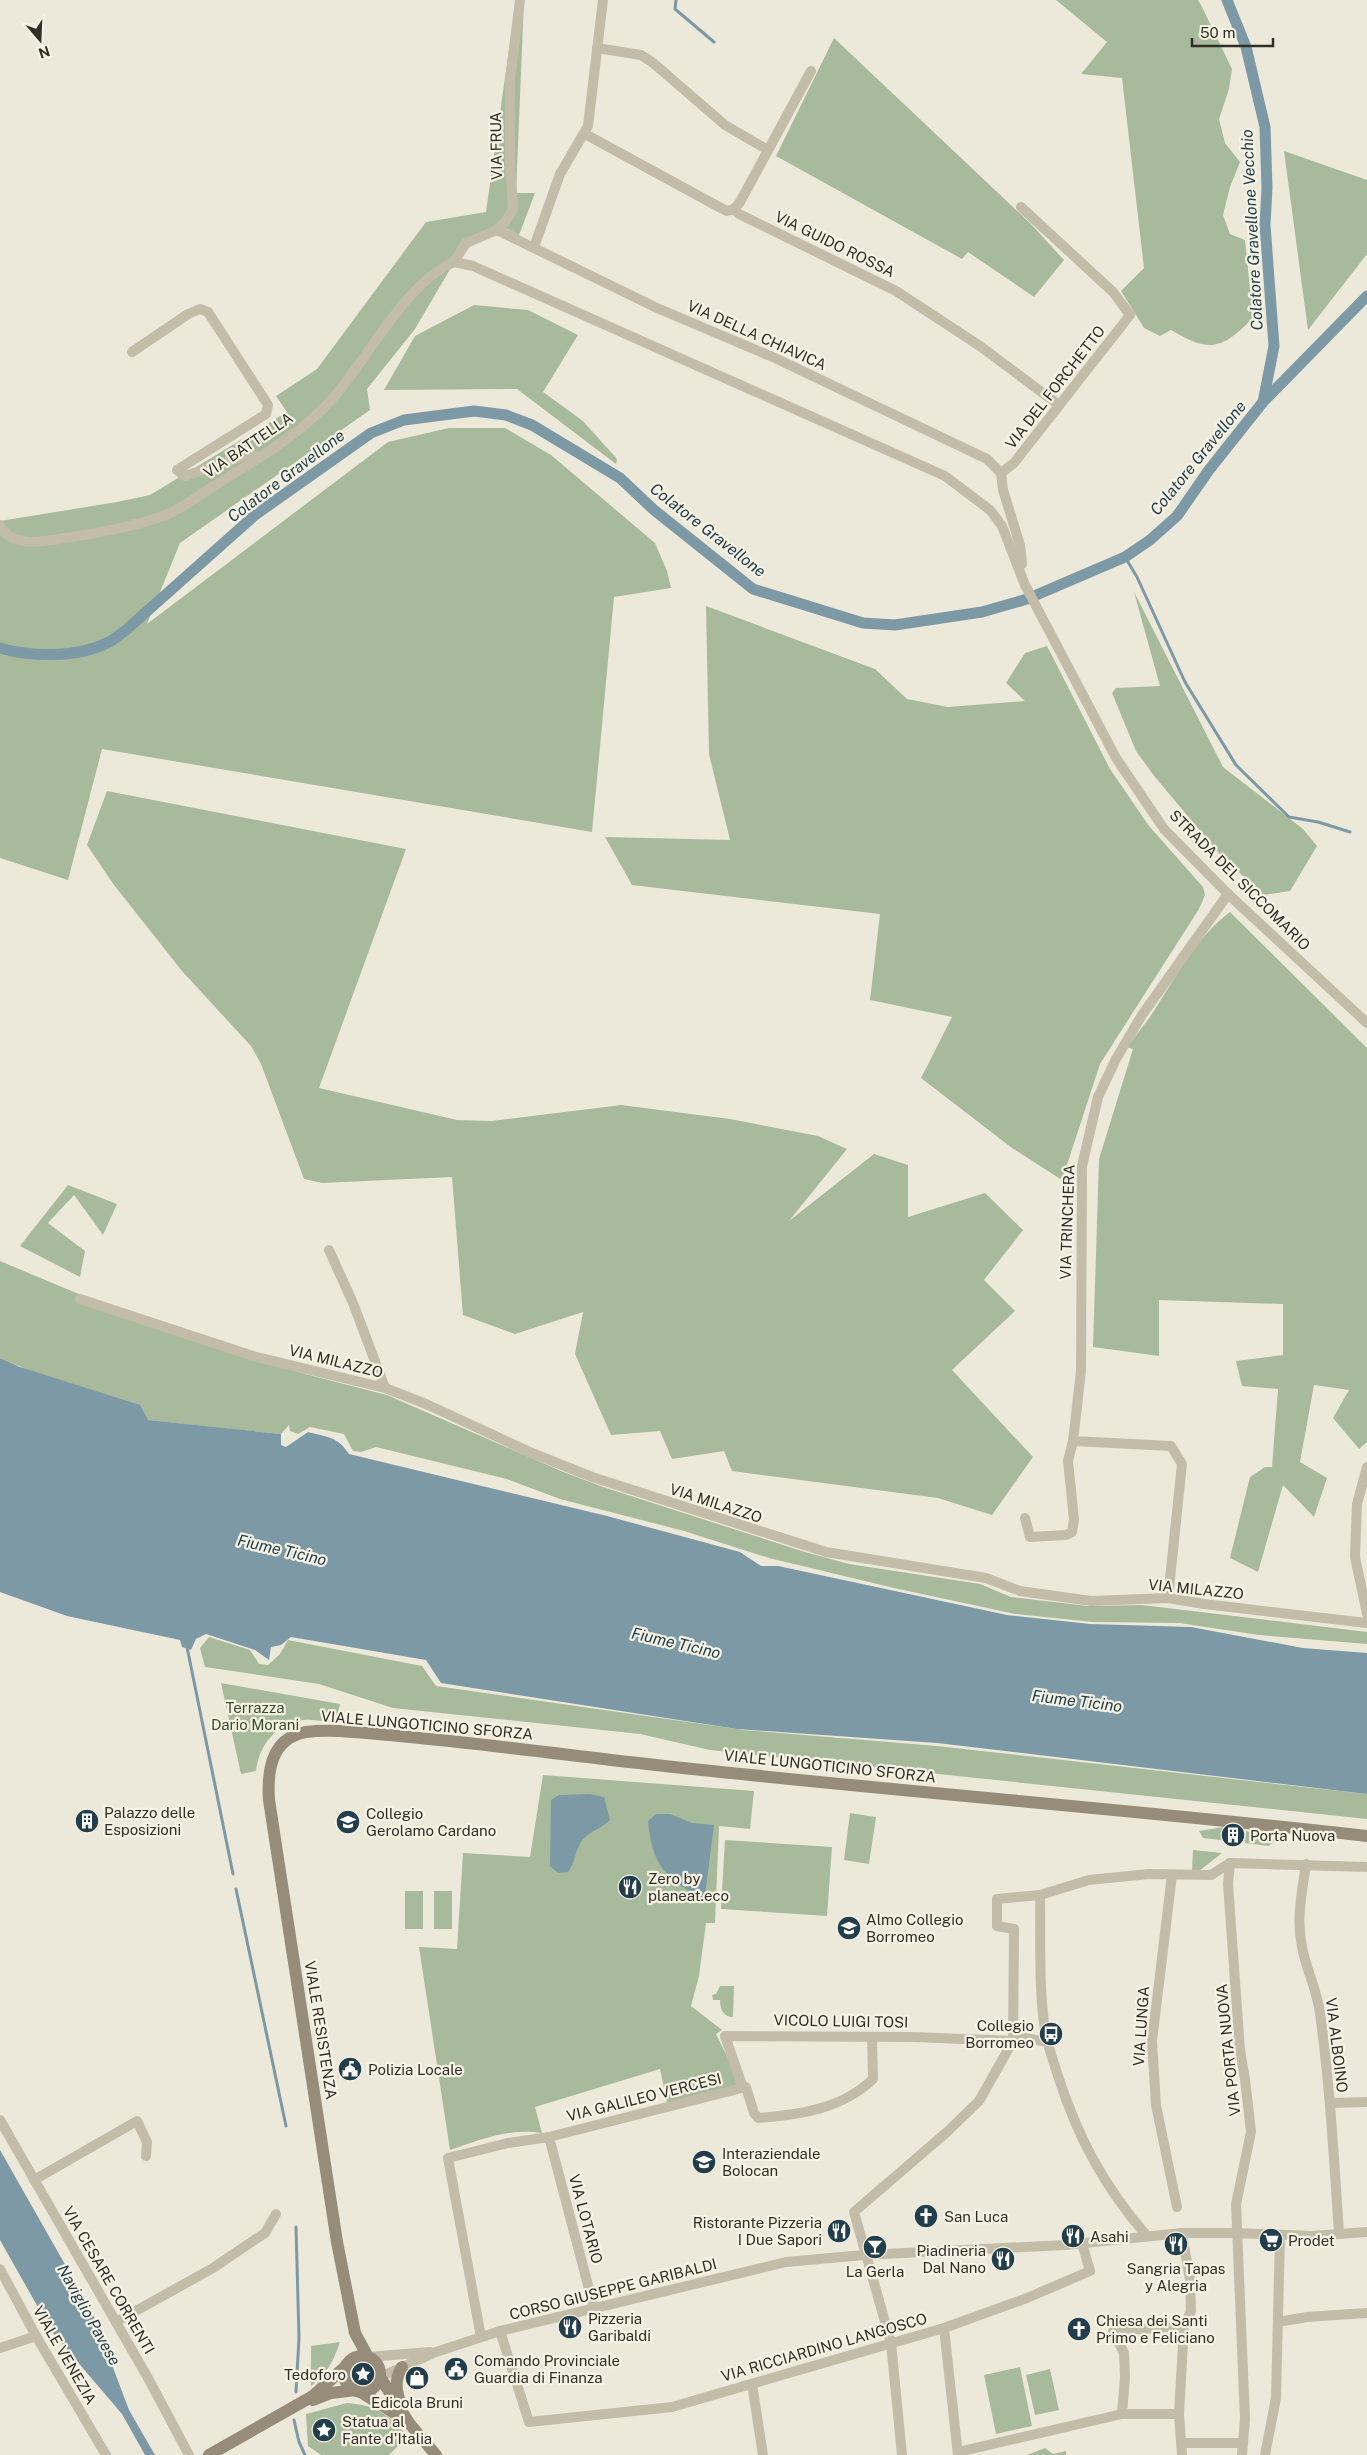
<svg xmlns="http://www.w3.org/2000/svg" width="1367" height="2455" font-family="'Public Sans',sans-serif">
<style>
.green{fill:#a8ba9c}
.water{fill:#7d99a6}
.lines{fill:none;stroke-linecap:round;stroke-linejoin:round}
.stream{stroke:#7d99a6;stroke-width:3}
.canal{stroke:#7d99a6;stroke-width:11}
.street{stroke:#c3bca8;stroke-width:10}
.secondary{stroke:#978c79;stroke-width:12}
.labels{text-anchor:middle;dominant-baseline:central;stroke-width:4.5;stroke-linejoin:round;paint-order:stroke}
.street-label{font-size:15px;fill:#312d27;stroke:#f6f3e5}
.park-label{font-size:15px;fill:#394c2e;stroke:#f6f3e5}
.poi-label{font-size:15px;fill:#312d27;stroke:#f6f3e5;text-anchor:start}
.water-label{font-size:16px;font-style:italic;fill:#223e4d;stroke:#f6f3e5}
</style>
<rect width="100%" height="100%" fill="#ede9da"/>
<g class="green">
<path d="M516 0H524L516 193H535L519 235 505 228 467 248 449 271 415 329 367 389 370 410 180 543 147 624 388 442 449 428H505L551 455 655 543 667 571 671 588 614 597 592 832 102 749 68 880 0 858V521L117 502 150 495 287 412 276 396 317 369 426 222 486 212Z"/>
<path d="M1056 0H1198L1202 7 1232 69 1229 89 1219 119 1225 143 1240 162 1230 187 1223 215 1230 234 1245 240 1253 318C1221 350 1210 353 1171 330L1160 336 1144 328 1121 291 1144 268 1122 78 1081 74 1107 42Z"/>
<path d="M834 38 1031 224 1064 260 1034 297 968 252 962 259 776 156Z"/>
<path d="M1284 151 1367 180V254L1308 330Z"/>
<path d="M474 305 528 310 578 335 543 392 583 421 617 459 616 464 517 389 384 390 415 336Z"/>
<path d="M1134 592 1223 767 1303 829 1317 846 1290 891 1264 895 1223 858 1155 777 1136 751 1112 693 1116 688 1160 686Z"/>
<path d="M706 606 875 669 907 699 948 707 1025 701 1006 683 1025 653 1047 646 1110 769 1149 826 1203 887 1205 895 1199 909 1100 1064 1062 1180 1012 1148 921 1078 952 1017 870 1000 880 914 632 885 605 837 730 840 709 754Z"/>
<path d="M107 791 406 849 319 1088 457 1120 491 1121 621 1105 730 1119 818 1136 847 1149 789 1221 874 1154 908 1165V1217L985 1193 1023 1230 984 1280 1015 1311 952 1370 1033 1457 992 1515 938 1498 732 1471 724 1451 672 1459 660 1431 611 1435 575 1354 583 1312 515 1334 463 1315 452 1177 322 1183 304 1179 261 1064 251 1046 182 971 114 885 87 845Z"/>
<path d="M1230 912 1367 1048V1442L1359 1449 1333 1418 1349 1390 1314 1385 1300 1462 1327 1478 1314 1517 1283 1485 1258 1572 1230 1558 1250 1477 1265 1467H1272L1278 1389 1242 1386 1236 1361 1283 1355V1304L1159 1300V1356L1093 1347 1099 1159 1133 1049 1127 1047C1137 1034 1148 1021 1157 1006 1179 972 1197 937 1230 912Z"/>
<path d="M68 1185 117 1204 103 1235 74 1195 48 1223 85 1251 80 1277 20 1246Z"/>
<path d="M0 1261 93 1300 228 1349 305 1374 387 1395 561 1471 603 1487 805 1552 849 1564 980 1584 1011 1597 1088 1606 1142 1605 1367 1632V1644L1259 1635 1179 1623 1093 1622 1015 1614 894 1588 769 1558 684 1531 560 1499 507 1479 376 1447 361 1452 353 1451 344 1434 310 1427 298 1434 290 1431 289 1425 281 1434 147 1420 0 1358Z"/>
<path d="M209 1637 250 1650 259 1664 268 1665 280 1654 288 1640 422 1666 436 1686 744 1730 937 1746 1367 1794V1819L710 1750 640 1734 393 1708 319 1684 205 1667 200 1648Z"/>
<path d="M221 1683 340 1704 336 1723C325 1722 314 1719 304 1720 276 1723 259 1745 256 1771L241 1774Z"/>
<path d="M543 1775 754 1791 750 1829 719 1826 715 1923H706L699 1976 691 2006 722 2030 716 2034 741 2085 667 2103 660 2069 535 2107 542 2133C507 2128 483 2139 450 2150L419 1947 457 1949 463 1853 530 1857Z"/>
<path d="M850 1813 876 1817 869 1864 844 1860Z"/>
<path d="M1224 1827 1221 1840 1203 1838 1199 1831Z"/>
<path d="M1246 1831 1276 1839 1269 1846 1245 1843Z"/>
<path d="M725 1840 832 1847 827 1916 721 1909Z"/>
<path d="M1193 1850 1222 1853 1199 1871 1192 1870Z"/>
<rect x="405" y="1891" width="18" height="38"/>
<rect x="434" y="1891" width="18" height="38"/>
<path d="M720 1986H734L733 2017C723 2017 720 2009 720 2000H713L712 1995 716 1994Z"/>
<path d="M340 2342C334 2360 327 2374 311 2386V2346Z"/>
<path d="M1020 2367 1032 2426 996 2434 984 2375Z"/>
<path d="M1050 2369 1059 2410 1035 2415 1026 2375Z"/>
<path d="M347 2403C377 2405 388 2415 408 2436L389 2455H321L308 2446 306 2414Z"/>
<path d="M1045 2448 1053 2454 1066 2451V2455H1027Z"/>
</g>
<g class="water">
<path d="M0 1358 20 1367 140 1405 148 1420 281 1434V1445L286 1447 308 1432C328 1437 338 1437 349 1454L607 1516 740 1552 761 1566H778L1007 1615 1090 1624 1191 1627 1303 1648 1367 1653V1794L937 1743 737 1729 441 1683 426 1660 291 1637 281 1645 271 1647 269 1660 255 1650 206 1634 196 1639 191 1650 182 1647 180 1640 67 1616 0 1592Z"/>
<path d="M590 1794 604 1797 610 1820C600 1830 585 1832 579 1846 574 1855 576 1861 568 1872L558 1873 550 1866 551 1800 559 1795Z"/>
<path d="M656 1814H670L692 1823 714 1825 705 1896 702 1898C664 1878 652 1864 648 1821Z"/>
<path d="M0 2150 92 2312 129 2410 155 2455H145L122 2414 52 2332 0 2240Z"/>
</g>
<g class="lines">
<g class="stream">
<path d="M676 0 675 9 714 42"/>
<path d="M1125 557 1137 577 1185 682 1236 765 1289 817 1318 822 1350 832"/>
<path d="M187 1647 233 1874"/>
<path d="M236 1889 286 2126"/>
<path d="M296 2392 299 2338 296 2227"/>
<path d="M294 2420 299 2442 305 2455"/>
</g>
<g class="canal">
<path d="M1227 0 1246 47 1265 127 1267 188 1265 225 1274 346 1263 402"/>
<path d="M0 648C31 657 77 658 107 643 114 640 120 634 126 630L255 515 371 433 404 420 474 411 506 415 532 425 620 478 654 510 753 589 863 623 895 625 982 612 1027 599 1125 557 1150 540 1177 516 1209 470 1263 402 1367 296"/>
</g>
<g class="street">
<path d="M597 48 641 55 652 62 725 125 768 150"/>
<path d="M585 134 719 207 727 211 734 209"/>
<path d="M734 209 739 214 896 291 980 346 1059 405"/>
<path d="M734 209 740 202 811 71"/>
<path d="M497 230 657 308 775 358 987 459 1001 473 1003 490 1020 545 1022 564"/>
<path d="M534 247 560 174 588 126 603 0"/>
<path d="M454 262 473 266 945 476 990 510 1002 526 1025 585 1116 758 1164 829 1228 894 1367 1023"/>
<path d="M454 262 466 243 497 230 506 221 513 209 510 162V80L520 0"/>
<path d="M132 352 188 314 200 309 208 312 268 405 266 414 177 470 185 476 250 454 259 458"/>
<path d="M1001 473 1014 463 1130 315 1113 292 1021 207"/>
<path d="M0 525C10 549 46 541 65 538 95 534 141 525 168 514 184 507 199 495 214 486 255 460 299 436 332 399 369 358 404 284 454 262"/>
<path d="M329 1250 353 1303 385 1388"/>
<path d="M80 1299 253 1356 385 1388 426 1404 532 1453 592 1477 826 1552 986 1578 1020 1591 1091 1601 1168 1598 1204 1604 1367 1623"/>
<path d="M1367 1467 1357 1504 1355 1557 1367 1614"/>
<path d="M1025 1518 1030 1537 1066 1535 1072 1532 1074 1519 1068 1461 1073 1441"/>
<path d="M1168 1598 1182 1464 1171 1446 1073 1441 1081 1371 1082 1166 1098 1097 1116 1059 1142 1015 1228 894"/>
<path d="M1230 1863 1228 1884 1240 2050 1245 2079 1251 2132 1236 2204 1245 2419 1242 2455"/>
<path d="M1230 1863 1367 1867"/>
<path d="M1306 1864C1302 1892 1296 1919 1302 1947 1306 1969 1317 1990 1320 2013 1330 2086 1334 2160 1339 2233"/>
<path d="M1172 1875 1152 2041 1156 2105 1177 2207"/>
<path d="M1040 1895 1089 1880 1149 1874 1211 1875 1230 1863"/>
<path d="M1048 2042 1025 2038 1013 2041 1014 1929 997 1926V1899L1040 1895C1041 1941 1038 1990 1046 2036 1049 2049 1054 2063 1058 2076 1078 2138 1104 2186 1146 2235"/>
<path d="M743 2088 725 2036 914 2037 1013 2041 979 2101 947 2132 854 2212 891 2343 902 2455"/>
<path d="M1330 2103 1367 2102"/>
<path d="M0 2120 148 2378 189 2455"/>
<path d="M549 2137 594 2308"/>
<path d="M34 2180 137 2121 147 2142 146 2156"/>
<path d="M1182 2233 1190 2280 1191 2311 1184 2326 1179 2414 1182 2455"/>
<path d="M0 2269 36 2336 106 2455"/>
<path d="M116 2322 213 2268 265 2233 276 2214"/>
<path d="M1278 2322 1307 2317 1367 2313"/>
<path d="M944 2328 958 2455"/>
<path d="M500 2331 529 2422 672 2407 944 2328 1027 2298 1090 2271 1082 2243"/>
<path d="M481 2337 448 2158 508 2143 549 2137 746 2087 754 2113 758 2118C799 2115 842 2109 873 2079L872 2037"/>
<path d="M0 2348 36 2336"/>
<path d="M368 2357 430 2352"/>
<path d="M380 2377 436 2352 500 2331 786 2262 864 2255 1065 2245 1182 2233H1235L1312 2236 1367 2232"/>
<path d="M752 2384 763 2455"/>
<path d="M1122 2414 1125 2377 1124 2353 1113 2331 1184 2326"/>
<path d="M1182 2443H1243"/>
<path d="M958 2452 1122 2414H1179"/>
<path d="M1265 2455 1276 2398 1280 2235"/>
</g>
<g class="secondary">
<circle cx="362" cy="2374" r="18"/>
<path d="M368 2357 355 2333 337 2242 269 1800C267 1771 271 1738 306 1732 334 1728 370 1734 399 1736 476 1743 552 1753 629 1762 875 1790 1121 1808 1367 1836"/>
<path d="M380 2377 409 2423 436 2455"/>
<path d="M359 2391 402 2418"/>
<path d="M313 2400 331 2393 356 2390"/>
<path d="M401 2404C396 2391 394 2380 402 2367"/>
<path d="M209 2455 313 2396 346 2366"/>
</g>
</g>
<defs>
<g id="building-disc" transform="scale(1.25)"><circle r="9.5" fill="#223e4d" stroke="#f6f3e5"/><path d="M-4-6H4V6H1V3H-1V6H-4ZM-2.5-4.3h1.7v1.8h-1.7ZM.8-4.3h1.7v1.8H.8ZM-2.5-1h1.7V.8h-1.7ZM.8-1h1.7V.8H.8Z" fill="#fff"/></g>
<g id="university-disc" transform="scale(1.25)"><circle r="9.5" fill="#223e4d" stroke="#f6f3e5"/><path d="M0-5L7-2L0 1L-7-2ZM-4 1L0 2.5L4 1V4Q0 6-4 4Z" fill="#fff"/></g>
<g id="restaurant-disc" transform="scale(1.25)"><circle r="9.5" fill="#223e4d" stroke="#f6f3e5"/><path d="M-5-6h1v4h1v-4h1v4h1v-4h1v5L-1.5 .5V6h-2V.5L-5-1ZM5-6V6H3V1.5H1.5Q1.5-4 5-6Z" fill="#fff"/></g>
<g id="bus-disc" transform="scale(1.25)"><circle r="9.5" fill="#223e4d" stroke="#f6f3e5"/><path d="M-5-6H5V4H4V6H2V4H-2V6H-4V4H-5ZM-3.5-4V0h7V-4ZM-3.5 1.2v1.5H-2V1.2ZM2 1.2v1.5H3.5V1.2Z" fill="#fff"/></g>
<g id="civic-disc" transform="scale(1.25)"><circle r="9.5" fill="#223e4d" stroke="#f6f3e5"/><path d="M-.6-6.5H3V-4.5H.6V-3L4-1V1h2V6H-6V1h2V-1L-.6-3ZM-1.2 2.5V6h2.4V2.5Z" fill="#fff"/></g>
<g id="school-disc" transform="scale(1.25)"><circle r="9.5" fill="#223e4d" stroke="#f6f3e5"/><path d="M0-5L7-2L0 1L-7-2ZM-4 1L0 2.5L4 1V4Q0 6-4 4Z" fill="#fff"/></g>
<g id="church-disc" transform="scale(1.25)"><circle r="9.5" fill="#223e4d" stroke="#f6f3e5"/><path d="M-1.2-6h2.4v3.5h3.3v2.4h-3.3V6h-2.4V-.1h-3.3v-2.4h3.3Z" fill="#fff"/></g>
<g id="supermarket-disc" transform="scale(1.25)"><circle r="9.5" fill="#223e4d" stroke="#f6f3e5"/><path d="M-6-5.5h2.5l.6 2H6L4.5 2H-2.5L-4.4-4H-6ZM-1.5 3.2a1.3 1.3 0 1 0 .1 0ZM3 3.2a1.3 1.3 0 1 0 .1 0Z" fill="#fff"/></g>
<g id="bar-disc" transform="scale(1.25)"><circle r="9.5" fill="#223e4d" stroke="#f6f3e5"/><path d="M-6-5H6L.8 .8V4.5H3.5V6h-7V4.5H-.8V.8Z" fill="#fff"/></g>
<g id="sight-disc" transform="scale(1.25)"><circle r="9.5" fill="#223e4d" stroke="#f6f3e5"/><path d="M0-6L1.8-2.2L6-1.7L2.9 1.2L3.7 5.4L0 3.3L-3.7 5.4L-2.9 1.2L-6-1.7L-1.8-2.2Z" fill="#fff"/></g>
<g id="shop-disc" transform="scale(1.25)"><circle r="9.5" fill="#223e4d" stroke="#f6f3e5"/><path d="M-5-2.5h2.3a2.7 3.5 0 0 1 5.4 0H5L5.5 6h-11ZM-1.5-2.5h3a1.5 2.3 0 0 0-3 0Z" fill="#fff"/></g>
</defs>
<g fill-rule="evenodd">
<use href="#building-disc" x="87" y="1821"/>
<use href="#university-disc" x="348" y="1822"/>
<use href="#building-disc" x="1233" y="1835"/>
<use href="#restaurant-disc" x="630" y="1887"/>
<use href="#university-disc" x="849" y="1928"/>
<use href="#bus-disc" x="1051" y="2034"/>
<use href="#civic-disc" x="350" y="2069"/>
<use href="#school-disc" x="704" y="2162"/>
<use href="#church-disc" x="926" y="2216"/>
<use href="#restaurant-disc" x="839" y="2231"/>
<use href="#restaurant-disc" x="1073" y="2236"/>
<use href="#supermarket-disc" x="1271" y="2240"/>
<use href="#restaurant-disc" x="1176" y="2244"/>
<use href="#bar-disc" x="875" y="2247"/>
<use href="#restaurant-disc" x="1003" y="2259"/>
<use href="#restaurant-disc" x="570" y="2327"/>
<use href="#church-disc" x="1079" y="2329"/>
<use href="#civic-disc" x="456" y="2369"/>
<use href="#sight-disc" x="363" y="2374"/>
<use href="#shop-disc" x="417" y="2378"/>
<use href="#sight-disc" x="324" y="2430"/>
</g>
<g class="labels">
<g class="street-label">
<text transform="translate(496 146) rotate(-91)">VIA FRUA</text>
<text transform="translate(835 244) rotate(26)">VIA GUIDO ROSSA</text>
<text transform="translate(757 335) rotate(24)">VIA DELLA CHIAVICA</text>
<text transform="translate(1055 387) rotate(-52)">VIA DEL FORCHETTO</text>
<text transform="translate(248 445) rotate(-34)">VIA BATTELLA</text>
<text transform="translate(1240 880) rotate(45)">STRADA DEL SICCOMARIO</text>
<text transform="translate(1067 1222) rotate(-88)">VIA TRINCHERA</text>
<text transform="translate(336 1361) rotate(14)">VIA MILAZZO</text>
<text transform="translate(716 1503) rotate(18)">VIA MILAZZO</text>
<text transform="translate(1196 1589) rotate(6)">VIA MILAZZO</text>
<text transform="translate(427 1725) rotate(5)">VIALE LUNGOTICINO SFORZA</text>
<text transform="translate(830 1766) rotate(6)">VIALE LUNGOTICINO SFORZA</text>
<text transform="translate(841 2021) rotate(1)">VICOLO LUIGI TOSI</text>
<text transform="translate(1141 2026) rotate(-86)">VIA LUNGA</text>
<text transform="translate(321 2030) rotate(81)">VIALE RESISTENZA</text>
<text transform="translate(1337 2045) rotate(83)">VIA ALBOINO</text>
<text transform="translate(1228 2050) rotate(-96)">VIA PORTA NUOVA</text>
<text transform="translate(644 2097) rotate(-14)">VIA GALILEO VERCESI</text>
<text transform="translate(586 2219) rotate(75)">VIA LOTARIO</text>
<text transform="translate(109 2280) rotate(60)">VIA CESARE CORRENTI</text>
<text transform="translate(613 2289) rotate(-14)">CORSO GIUSEPPE GARIBALDI</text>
<text transform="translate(824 2347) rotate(-16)">VIA RICCIARDINO LANGOSCO</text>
<text transform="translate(65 2355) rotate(60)">VIALE VENEZIA</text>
</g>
<g class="park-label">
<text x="255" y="1707">Terrazza<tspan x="255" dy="17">Dario Morani</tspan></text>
</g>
<g class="poi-label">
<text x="104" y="1812">Palazzo delle<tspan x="104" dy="17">Esposizioni</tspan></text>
<text x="366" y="1813">Collegio<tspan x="366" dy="17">Gerolamo Cardano</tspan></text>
<text x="1250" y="1835">Porta Nuova</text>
<text x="648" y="1878">Zero by<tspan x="648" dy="17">planeat.eco</tspan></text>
<text x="866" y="1919">Almo Collegio<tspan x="866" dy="17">Borromeo</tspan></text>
<text x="1034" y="2025" text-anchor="end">Collegio<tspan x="1034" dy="17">Borromeo</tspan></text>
<text x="368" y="2069">Polizia Locale</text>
<text x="722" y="2153">Interaziendale<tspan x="722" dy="17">Bolocan</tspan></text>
<text x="944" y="2216">San Luca</text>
<text x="822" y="2222" text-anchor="end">Ristorante Pizzeria<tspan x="822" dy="17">I Due Sapori</tspan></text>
<text x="1090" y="2236">Asahi</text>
<text x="1288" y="2240">Prodet</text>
<text x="986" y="2250" text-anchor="end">Piadineria<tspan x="986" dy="17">Dal Nano</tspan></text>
<text x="1176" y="2268" text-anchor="middle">Sangria Tapas<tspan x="1176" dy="17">y Alegria</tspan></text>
<text x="875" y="2271" text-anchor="middle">La Gerla</text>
<text x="588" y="2318">Pizzeria<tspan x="588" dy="17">Garibaldi</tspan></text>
<text x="1096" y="2320">Chiesa dei Santi<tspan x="1096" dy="17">Primo e Feliciano</tspan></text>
<text x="474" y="2360">Comando Provinciale<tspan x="474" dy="17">Guardia di Finanza</tspan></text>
<text x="346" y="2374" text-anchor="end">Tedoforo</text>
<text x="417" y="2402" text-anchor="middle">Edicola Bruni</text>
<text x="342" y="2421">Statua al<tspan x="342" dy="17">Fante d'Italia</tspan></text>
</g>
<g class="water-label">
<text transform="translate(1252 230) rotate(-93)">Colatore Gravellone Vecchio</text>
<text transform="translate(1198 458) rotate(-51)">Colatore Gravellone</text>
<text transform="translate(286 476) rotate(-37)">Colatore Gravellone</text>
<text transform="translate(708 530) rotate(38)">Colatore Gravellone</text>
<text transform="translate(282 1550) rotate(13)">Fiume Ticino</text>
<text transform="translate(676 1643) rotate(13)">Fiume Ticino</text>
<text transform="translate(1077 1701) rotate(7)">Fiume Ticino</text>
<text transform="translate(89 2315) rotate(61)">Naviglio Pavese</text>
</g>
</g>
<g transform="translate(40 40) rotate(161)" stroke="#f6f3e5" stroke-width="4" paint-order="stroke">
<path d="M0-4L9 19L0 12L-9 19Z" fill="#312d27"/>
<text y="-8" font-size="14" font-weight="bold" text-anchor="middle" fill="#312d27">N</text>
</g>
<path d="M1192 38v8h81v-8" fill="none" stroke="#312d27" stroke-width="2.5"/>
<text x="1200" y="38" font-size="15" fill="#312d27" stroke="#f6f3e5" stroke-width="4" paint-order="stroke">50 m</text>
</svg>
